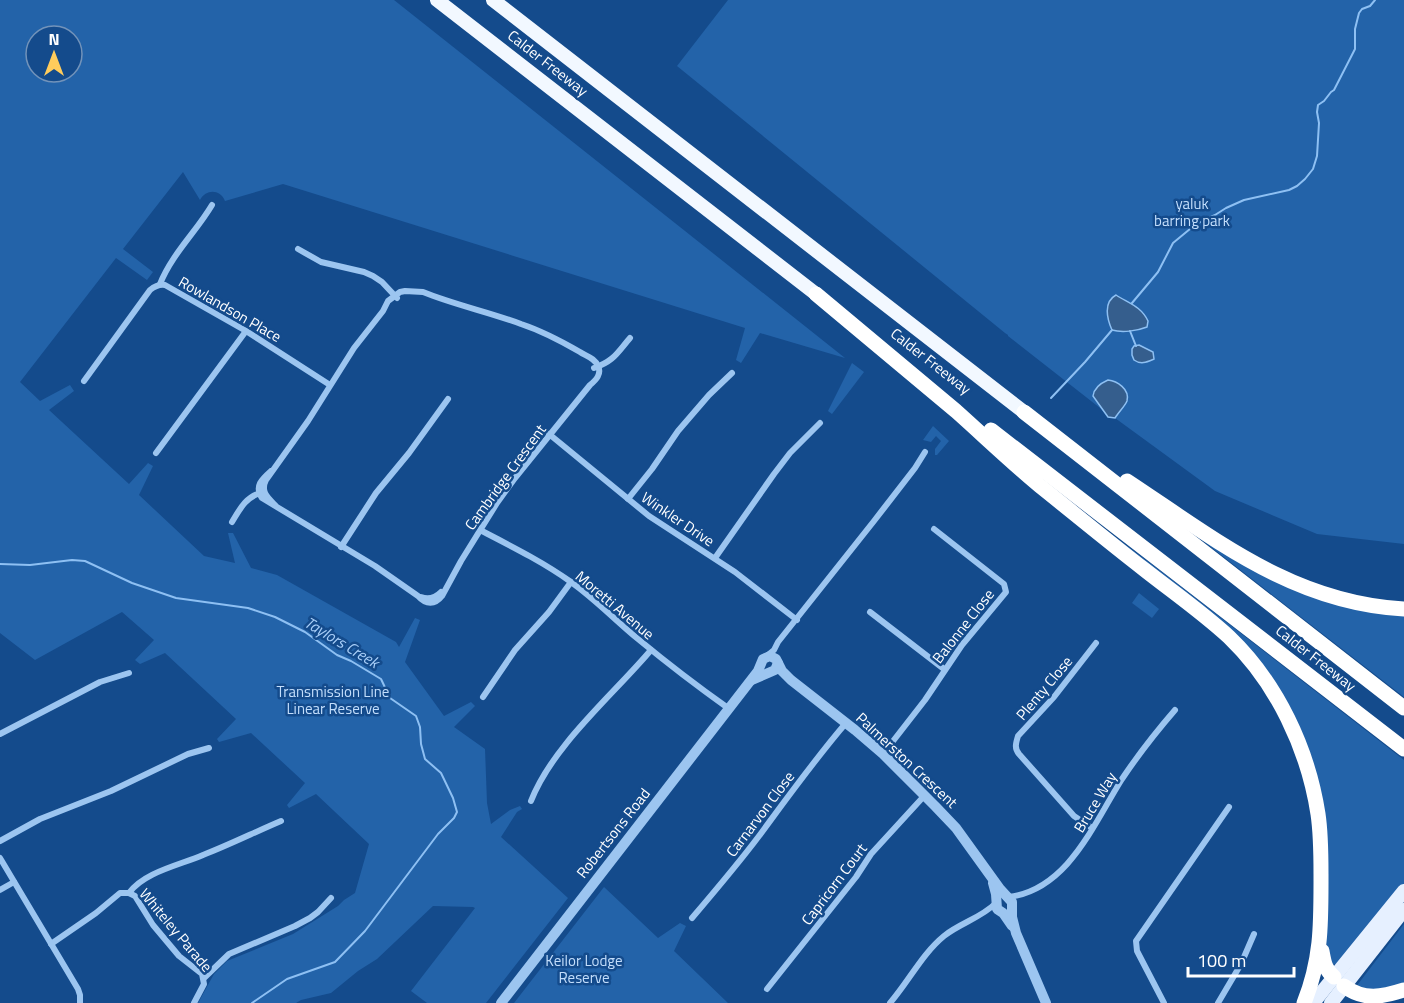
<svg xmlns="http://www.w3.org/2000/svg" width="1404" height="1003" font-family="'Titillium Web',sans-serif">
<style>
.green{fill:#2363a9;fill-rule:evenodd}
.water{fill:#355e8d;stroke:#8ec0f3;stroke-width:1.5}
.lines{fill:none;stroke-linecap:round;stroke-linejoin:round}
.stream{stroke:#8ec0f3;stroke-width:2}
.minor{stroke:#9cc5f0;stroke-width:6}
.tertiary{stroke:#9cc5f0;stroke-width:10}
.primary{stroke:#e6f0ff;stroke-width:14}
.trunk{stroke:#f2f8ff;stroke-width:14}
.motorway{stroke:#fff;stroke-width:15}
.labels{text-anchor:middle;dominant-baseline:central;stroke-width:5;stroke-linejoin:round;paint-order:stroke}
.street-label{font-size:15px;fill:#fff;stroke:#144b8c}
.park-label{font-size:15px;fill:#c3defc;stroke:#144b8c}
.water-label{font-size:16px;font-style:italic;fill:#a8cef8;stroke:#144b8c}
</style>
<rect width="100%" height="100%" fill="#144b8c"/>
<g class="green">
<path d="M0 0H394L845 358 760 333 741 363 736 360 745 328 283 184 225 201C220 189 206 189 200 200L183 172 123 249 153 272 147 280 116 258 20 382 40 401 70 385 74 391 49 410 129 484 148 463 153 466 139 495 204 556 235 563 228 533H233L251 568 277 575 396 642 399 647 415 618 420 620 405 662 444 716 471 702 475 706 454 727 485 749 487 803 491 824 510 810 520 806 522 809 517 812 501 837 568 898 486 1003H427L411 991 475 908 473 907 433 906 377 959 358 971 331 993 301 1000 296 1003H198L214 974 227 961 293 934 338 906 344 900 355 893 369 844 316 794 289 808 287 805 305 783 251 733 219 742 217 739 236 719 165 653 140 664 135 660 154 640 122 612 35 660 0 633ZM36 36H72V72H36Z"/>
<path d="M728 0H1404V544L1317 534 1215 491 1115 418 1108 417 1100 408 1008 336V335L1005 333 677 66Z"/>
<path d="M852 363 864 372 832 414 828 411Z"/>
<path d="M933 426 949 441 937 455H935V449L941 441 936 436 931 442 923 440Z"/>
<path d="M1049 487 1163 573 1404 760V884L1338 965 1333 964 1329 956 1326 942 1325 831 1265 672Z"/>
<path d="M1185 527 1265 574 1404 613V697Z"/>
<path d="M1139 593 1159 609 1152 618 1132 603Z"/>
<path d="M604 887 658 938 680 923 686 926 674 951 728 1003H514Z"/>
<path d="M1404 924V986L1388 991 1355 988Z"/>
</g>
<g class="water">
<path d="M1116 295C1128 303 1141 306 1148 321L1147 327C1137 331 1122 333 1112 330 1107 319 1103 302 1116 295Z"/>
<path d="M1139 345 1153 352 1154 359C1147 362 1141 365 1134 360L1132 355V349L1134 346Z"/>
<path d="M1108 380C1117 381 1130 389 1127 401 1125 406 1118 413 1115 418L1108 417 1093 396C1094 388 1101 383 1108 380Z"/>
</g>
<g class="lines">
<g class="stream">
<path d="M1132 303 1158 272 1173 243 1196 224 1215 215 1226 208 1244 200 1289 190 1297 186 1305 179 1313 169 1317 156 1319 123 1317 112 1318 105 1324 101 1331 92 1334 90 1355 49V29L1359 13 1362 9 1370 6 1375 0"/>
<path d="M1130 331 1136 346"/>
<path d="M1051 398 1085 362 1112 330"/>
<path d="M0 564 30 565 72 560 85 561 132 583 176 598 248 608 275 617 305 632 337 655 351 661 381 679 390 698 416 716 420 727 421 744 425 759 441 773 453 798 457 812 454 818 438 834 365 931 335 962 287 979 252 1003"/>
</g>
<g class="minor">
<path d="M298 249 321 262 364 272 373 276 382 282 397 298"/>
<path d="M160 284C172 254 196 232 212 205"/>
<path d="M594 368C614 361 617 353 630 338"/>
<path d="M84 381 150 290C155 286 159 284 165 285L246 331 330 385"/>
<path d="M549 434 649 516 735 572 797 620"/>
<path d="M156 453 246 331"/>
<path d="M271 471C262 479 254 486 262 498L375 566 418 596C426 605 435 605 442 596L461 561 497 503 515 478 590 385C596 380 602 374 598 366 595 358 586 356 580 352 561 341 542 331 521 324 489 312 455 305 423 292L405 291 400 292 388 301 383 311 354 348 308 421 266 480C260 492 268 498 276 506"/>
<path d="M628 499 652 469 678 431 709 395 732 373"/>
<path d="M232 522C240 509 245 498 260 493"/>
<path d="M480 530C511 546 543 562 571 582 595 599 615 620 638 639 667 663 697 686 728 708"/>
<path d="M341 547 376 493 409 453 448 399"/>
<path d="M715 558 774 474 790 453 820 423"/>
<path d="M421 597C429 600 435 598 441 592"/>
<path d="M870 612 944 669"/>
<path d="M768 655 774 650 778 642 874 521 915 468 925 452"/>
<path d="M483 697 515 650 549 612 571 582"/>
<path d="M0 734 100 682 129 673"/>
<path d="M883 754 925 700 962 645 1006 592 1004 584 934 529"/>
<path d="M531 801C553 745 613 695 651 650"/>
<path d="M1092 828 1074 816 1019 754C1014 748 1016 743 1018 736L1054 697 1096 643"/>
<path d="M0 841 40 819 111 791 188 754 209 748"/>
<path d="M0 858 78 989 80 995V1003"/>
<path d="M0 890 14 882"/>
<path d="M129 893C144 872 180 865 203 855 229 845 255 832 281 821"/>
<path d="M1009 897C1068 889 1093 825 1122 779 1138 755 1156 732 1175 710"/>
<path d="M692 918C715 891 738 864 759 836 787 798 815 759 846 723"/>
<path d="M51 944 96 913 120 893H129L135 896 153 925 179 956 202 974 204 984 194 1003"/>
<path d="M204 978 229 954 295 926 310 918 318 912 331 898"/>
<path d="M767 989 856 877 871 854 925 795"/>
<path d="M890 1003C909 981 922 954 944 936 960 923 981 918 996 903"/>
<path d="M1164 1003 1137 951 1136 941 1229 807"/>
<path d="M1218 1003 1241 964 1254 934"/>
</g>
<g class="tertiary">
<path d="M752 680 775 670 778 663"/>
<path d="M993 883 996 894 997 909 1003 913 1012 926"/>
<path d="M501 1003 758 671 763 659 770 656 776 659 782 671 791 680 855 730 883 754 935 806 956 828 1000 889 1012 902V917L1016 933 1046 1003"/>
</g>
<g class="primary">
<path d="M1313 1003 1404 891"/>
<path d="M1331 1003 1404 910"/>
</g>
<g class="trunk">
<path d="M437 0 816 294"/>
<path d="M493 0 1024 412"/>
</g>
<g class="motorway">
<path d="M816 294C863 333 910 372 956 411 984 436 1011 462 1040 486 1075 514 1110 543 1145 570 1173 592 1203 613 1229 637 1277 683 1308 749 1318 814 1321 834 1321 854 1321 874 1321 922 1322 958 1304 1003"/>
<path d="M1024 412 1404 708"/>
<path d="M991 430 1404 749"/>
<path d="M1127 481C1215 539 1293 603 1404 609"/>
<path d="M1322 951C1324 962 1325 970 1334 977"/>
<path d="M1344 986C1364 1001 1382 997 1404 990"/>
</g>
</g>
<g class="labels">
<g class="street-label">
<text transform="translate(548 63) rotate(38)">Calder Freeway</text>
<text transform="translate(230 309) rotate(30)">Rowlandson Place</text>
<text transform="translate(931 361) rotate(38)">Calder Freeway</text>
<text transform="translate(505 477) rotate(-54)">Cambridge Crescent</text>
<text transform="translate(678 519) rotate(34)">Winkler Drive</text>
<text transform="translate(615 605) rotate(40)">Moretti Avenue</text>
<text transform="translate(963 626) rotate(-52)">Balonne Close</text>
<text transform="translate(1316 658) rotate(38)">Calder Freeway</text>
<text transform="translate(1044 688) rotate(-50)">Plenty Close</text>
<text transform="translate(907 760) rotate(43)">Palmerston Crescent</text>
<text transform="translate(1095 802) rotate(-59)">Bruce Way</text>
<text transform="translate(760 814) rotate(-53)">Carnarvon Close</text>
<text transform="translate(613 833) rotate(-52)">Robertsons Road</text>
<text transform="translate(834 884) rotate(-53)">Capricorn Court</text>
<text transform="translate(176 930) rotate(50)">Whiteley Parade</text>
</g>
<g class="park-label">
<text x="1192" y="203">yaluk<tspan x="1192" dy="17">barring park</tspan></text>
<text x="333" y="691">Transmission Line<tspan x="333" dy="17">Linear Reserve</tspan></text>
<text x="584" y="960">Keilor Lodge<tspan x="584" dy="17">Reserve</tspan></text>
</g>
<g class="water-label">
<text transform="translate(342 642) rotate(31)">Taylors Creek</text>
</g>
</g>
<g transform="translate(54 54)"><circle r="28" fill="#144b8c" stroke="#7293ba" stroke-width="1.5"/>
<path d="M0-4.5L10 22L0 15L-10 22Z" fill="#ffcc5c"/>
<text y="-9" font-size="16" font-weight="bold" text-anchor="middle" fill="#ffffff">N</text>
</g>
<path d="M1188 967v9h106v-9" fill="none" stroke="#ffffff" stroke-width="3"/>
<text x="1197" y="967" font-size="18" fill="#ffffff" stroke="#144b8c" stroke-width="4.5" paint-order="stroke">100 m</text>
</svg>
